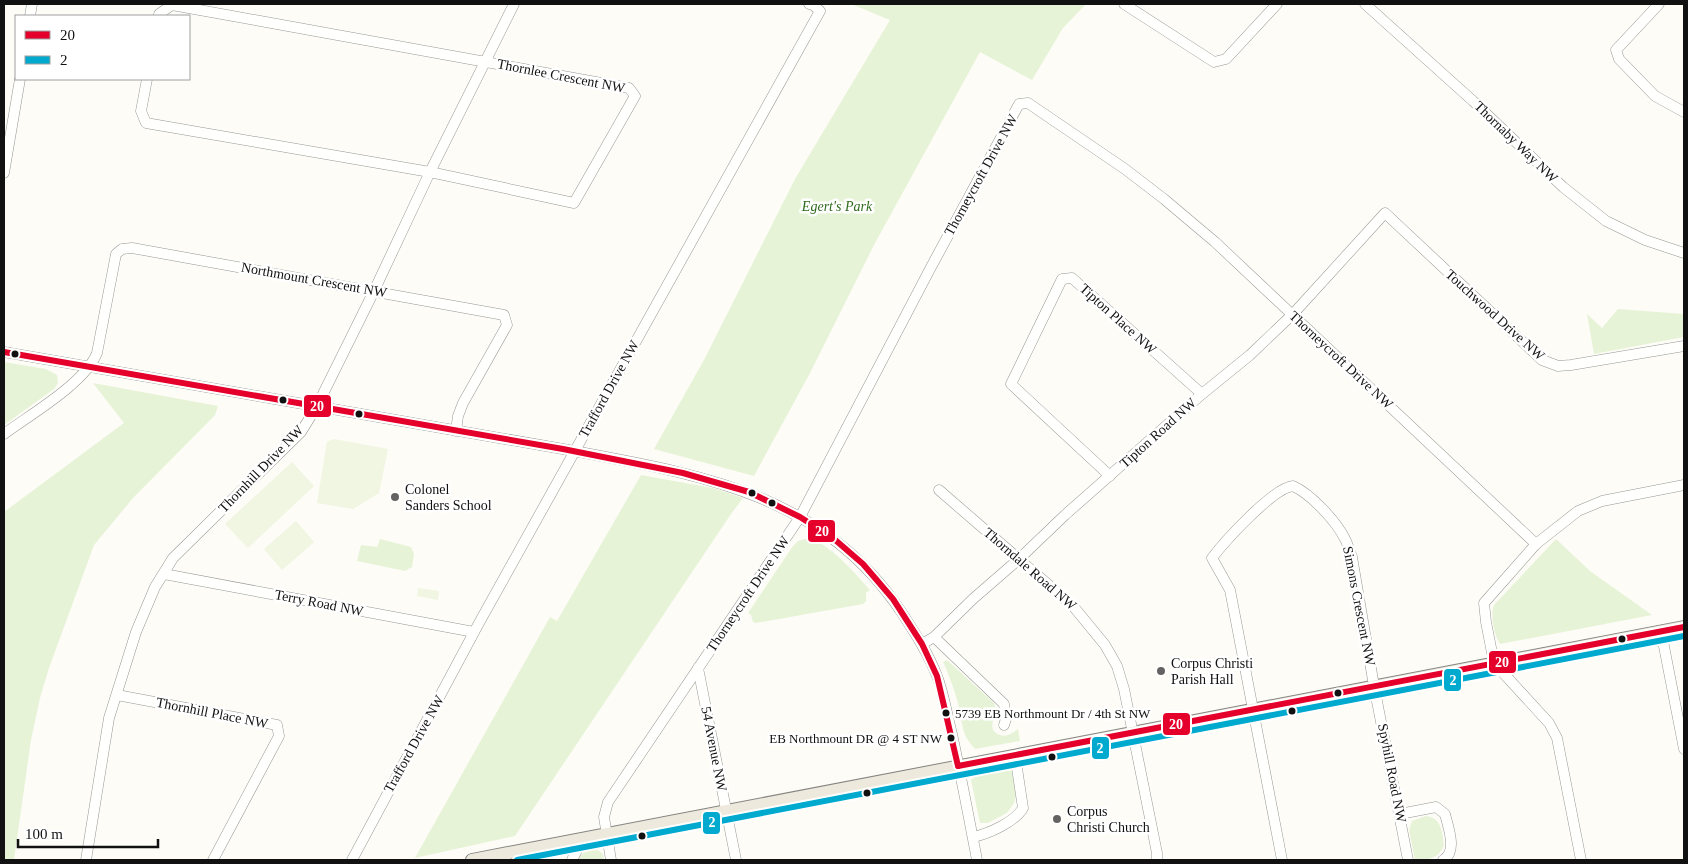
<svg xmlns="http://www.w3.org/2000/svg" width="1688" height="864" font-family="'Times New Roman',serif">
<style>
.green{fill:#e7f3d7}
.pitch{fill:#f0f6e1}
.lines{fill:none;stroke-linecap:round;stroke-linejoin:round}
.minor-casing{stroke:#979795;stroke-width:11}
.major-casing{stroke:#858482;stroke-width:14}
.minor{stroke:#fffffe;stroke-width:10}
.major{stroke:#ede9dc;stroke-width:12}
.bus-1-casing{stroke:#fff;stroke-width:10}
.bus-2-casing{stroke:#fff;stroke-width:10}
.bus-1{stroke:#e4002b;stroke-width:6}
.bus-2{stroke:#00a9ce;stroke-width:6}
.bus-dot{fill:#111;stroke:#fff;stroke-width:2}
.poi-dot{fill:#646362;stroke:#fff;stroke-width:2}
.labels{text-anchor:middle;dominant-baseline:central;stroke-width:5;stroke-linejoin:round;paint-order:stroke}
.bus-label{font-size:13px;fill:#111;stroke:#fff;text-anchor:start}
.street-label{font-size:14px;fill:#111;stroke:#fff}
.park-label{font-size:14px;font-style:italic;fill:#2f6b1f;stroke:#fff}
.poi-label{font-size:14px;fill:#111;stroke:#fff;text-anchor:start}
.line-badge{stroke:#fff;stroke-width:2}
.badge-label{font-size:14px;text-anchor:middle;font-weight:bold;fill:#fff}
</style>
<rect width="100%" height="100%" fill="#fdfcf7"/>
<g class="green">
<path d="M851 4H1086L1063 28 1032 80 980 52 874 245 810 373 754 476 654 449 705 358 795 179 890 20Z"/>
<path d="M1618 309 1684 314V337L1594 354 1587 314 1602 328Z"/>
<path d="M4 362 46 369 57 375 58 383 54 389 4 425Z"/>
<path d="M93 383 218 406 215 415 133 498 94 545 49 668 40 698 31 740 14 860H4V512L124 423Z"/>
<path d="M641 475 713 488 743 498 731 514 515 836 415 858 550 617 557 621Z"/>
<path d="M809 538C831 545 855 573 870 590L866 593V601L863 604 756 623 753 622 751 615 748 613 793 546 798 541Z"/>
<path d="M380 539 411 547 414 554 412 567 405 571 357 561 361 545 377 547Z"/>
<path d="M1556 539 1590 571 1652 615 1500 644C1494 635 1490 615 1494 605Z"/>
<path d="M947 660 994 703C995 705 996 709 996 711 994 720 987 730 1000 735 1008 737 1012 733 1018 729L1020 741 975 749C960 733 963 723 958 703 954 689 949 675 943 662Z"/>
<path d="M1001 767 1007 768 1012 772 1016 797 1014 803 1007 813 988 823H980L971 780 982 771Z"/>
<path d="M1426 816C1442 818 1442 832 1444 845 1439 859 1428 860 1415 860L1409 830 1412 821Z"/>
<path d="M596 849 598 850 603 854 604 860H575L586 851Z"/>
</g>
<g class="pitch">
<path d="M334 439 388 449 379 493 353 509 317 503 327 442Z"/>
<path d="M292 462 314 486 248 548 225 524Z"/>
<path d="M296 521 314 542 282 570 264 549Z"/>
<path d="M418 588 439 591 438 600 417 596Z"/>
</g>
<g class="lines">
<g class="minor-casing">
<g id="minor">
<path d="M1124 4 1214 62 1226 59 1277 4"/>
<path d="M1365 4 1473 101 1563 187 1606 221 1645 240 1684 253"/>
<path d="M1659 4 1616 50 1619 59 1655 96 1684 112"/>
<path d="M30 16 32 4"/>
<path d="M147 79 141 111 146 123 430 172 574 203 635 96 629 88 172 5 159 14V16"/>
<path d="M4 173 20 79"/>
<path d="M4 352 563 449C696 474 821 491 902 613 915 633 928 653 937 676 944 694 947 715 952 734 961 776 969 818 977 860"/>
<path d="M4 434C31 414 85 383 97 353L116 254 122 249 132 248 504 315 507 325 463 403 458 416 456 431"/>
<path d="M1110 476 1011 384 1062 279 1072 278 1202 394"/>
<path d="M939 490 1073 606 1105 645 1117 666 1124 689 1157 853V860"/>
<path d="M164 574 474 632"/>
<path d="M1661 631 1684 749"/>
<path d="M934 637 1004 704 1006 719 1004 725"/>
<path d="M922 644 934 637 974 598 1019 559 1065 515 1202 394 1250 355 1293 314 1385 213 1542 360 1558 366 1571 365 1684 346"/>
<path d="M698 668 736 860"/>
<path d="M117 695 277 725 279 736 213 860"/>
<path d="M1400 814 1436 807 1445 814C1448 827 1458 852 1443 860"/>
<path d="M973 837C988 834 1015 822 1023 808L1015 755"/>
<path d="M535 848 538 860"/>
<path d="M86 860 109 718 136 632 155 587 173 558 301 432 317 406 374 291 430 172 514 4"/>
<path d="M352 860 479 623 820 11 813 5 809 4"/>
<path d="M572 860 583 838"/>
<path d="M611 860 604 817 608 802 800 517 930 269 1019 104 1028 103 1125 169 1164 199 1215 242 1536 544"/>
<path d="M1282 860 1230 590 1212 558C1225 541 1273 488 1293 486 1311 494 1336 521 1345 539 1348 544 1349 551 1352 557L1374 686 1408 860"/>
<path d="M1581 860 1557 738 1549 723 1494 663 1486 622 1484 603 1536 544 1578 511 1602 501 1684 485"/>
</g>
</g>
<g class="major-casing">
<path id="major" d="M472 860 1684 627"/>
</g>
<use href="#minor" class="minor"/>
<use href="#major" class="major"/>
<g class="bus-1-casing">
<g id="bus-1">
<path d="M4 352 563 449 683 473 749 492 800 517 833 538 863 564 893 599 922 644 937 676 958 766"/>
<path d="M958 766 1684 627"/>
</g>
</g>
<g class="bus-2-casing">
<path id="bus-2" d="M517 860 1684 636"/>
</g>
<use href="#bus-1" class="bus-1"/>
<use href="#bus-2" class="bus-2"/>
</g>
<g class="bus-dot">
<circle cx="15" cy="354" r="4.5"/>
<circle cx="283" cy="400" r="4.5"/>
<circle cx="359" cy="414" r="4.5"/>
<circle cx="752" cy="493" r="4.5"/>
<circle cx="772" cy="503" r="4.5"/>
<circle cx="1622" cy="639" r="4.5"/>
<circle cx="1338" cy="693" r="4.5"/>
<circle cx="1292" cy="711" r="4.5"/>
<circle cx="946" cy="713" r="4.5"/>
<circle cx="951" cy="738" r="4.5"/>
<circle cx="1052" cy="757" r="4.5"/>
<circle cx="867" cy="793" r="4.5"/>
<circle cx="642" cy="836" r="4.5"/>
</g>
<g class="poi-dot">
<circle cx="395" cy="497" r="5"/>
<circle cx="1161" cy="671" r="5"/>
<circle cx="1057" cy="819" r="5"/>
</g>
<g class="labels">
<g class="bus-label">
<text x="955" y="713">5739 EB Northmount Dr / 4th St NW</text>
<text x="942" y="738" text-anchor="end">EB Northmount DR @ 4 ST NW</text>
</g>
<g class="street-label">
<text transform="translate(561 76) rotate(11)">Thornlee Crescent NW</text>
<text transform="translate(1516 142) rotate(44)">Thornaby Way NW</text>
<text transform="translate(981 175) rotate(-61)">Thorneycroft Drive NW</text>
<text transform="translate(314 280) rotate(10)">Northmount Crescent NW</text>
<text transform="translate(1495 315) rotate(42)">Touchwood Drive NW</text>
<text transform="translate(1118 319) rotate(42)">Tipton Place NW</text>
<text transform="translate(1341 360) rotate(43)">Thorneycroft Drive NW</text>
<text transform="translate(609 389) rotate(-61)">Trafford Drive NW</text>
<text transform="translate(1158 433) rotate(-42)">Tipton Road NW</text>
<text transform="translate(261 469) rotate(-46)">Thornhill Drive NW</text>
<text transform="translate(1030 569) rotate(41)">Thorndale Road NW</text>
<text transform="translate(748 594) rotate(-56)">Thorneycroft Drive NW</text>
<text transform="translate(319 603) rotate(11)">Terry Road NW</text>
<text transform="translate(1359 606) rotate(79)">Simons Crescent NW</text>
<text transform="translate(212 713) rotate(11)">Thornhill Place NW</text>
<text transform="translate(414 744) rotate(-61)">Trafford Drive NW</text>
<text transform="translate(714 749) rotate(79)">54 Avenue NW</text>
<text transform="translate(1392 773) rotate(79)">Spyhill Road NW</text>
</g>
<g class="park-label">
<text x="837" y="206">Egert's Park</text>
</g>
<g class="poi-label">
<text x="405" y="489">Colonel<tspan x="405" dy="16">Sanders School</tspan></text>
<text x="1171" y="663">Corpus Christi<tspan x="1171" dy="16">Parish Hall</tspan></text>
<text x="1067" y="811">Corpus<tspan x="1067" dy="16">Christi Church</tspan></text>
</g>
</g>
<g class="line-badge">
<rect x="303" y="394" width="29" height="24" rx="5" fill="#e4002b"/>
<rect x="807" y="519" width="29" height="24" rx="5" fill="#e4002b"/>
<rect x="1488" y="650" width="29" height="24" rx="5" fill="#e4002b"/>
<rect x="1443" y="668" width="19" height="24" rx="5" fill="#00a9ce"/>
<rect x="1162" y="712" width="29" height="24" rx="5" fill="#e4002b"/>
<rect x="1091" y="736" width="19" height="24" rx="5" fill="#00a9ce"/>
<rect x="702" y="811" width="19" height="24" rx="5" fill="#00a9ce"/>
</g>
<g class="badge-label">
<text x="317" y="411">20</text>
<text x="822" y="536">20</text>
<text x="1502" y="667">20</text>
<text x="1453" y="685">2</text>
<text x="1176" y="729">20</text>
<text x="1100" y="753">2</text>
<text x="712" y="827">2</text>
</g>
<rect width="1688" height="864" fill="none" stroke="#111111" stroke-width="10"/>
<rect x="15" y="15" width="175" height="65" fill="#ffffff" stroke="#a0a0a0"/>
<rect x="25" y="31" width="25" height="8" fill="#e4002b" stroke="#a0a0a0"/>
<text x="60" y="40" font-size="15" fill="#111111">20</text>
<rect x="25" y="56" width="25" height="8" fill="#00a9ce" stroke="#a0a0a0"/>
<text x="60" y="65" font-size="15" fill="#111111">2</text>
<path d="M18 839v8h140v-8" fill="none" stroke="#111111" stroke-width="2.5"/>
<text x="25" y="839" font-size="15" fill="#111111" stroke="#ffffff" stroke-width="4" paint-order="stroke">100 m</text>
</svg>
